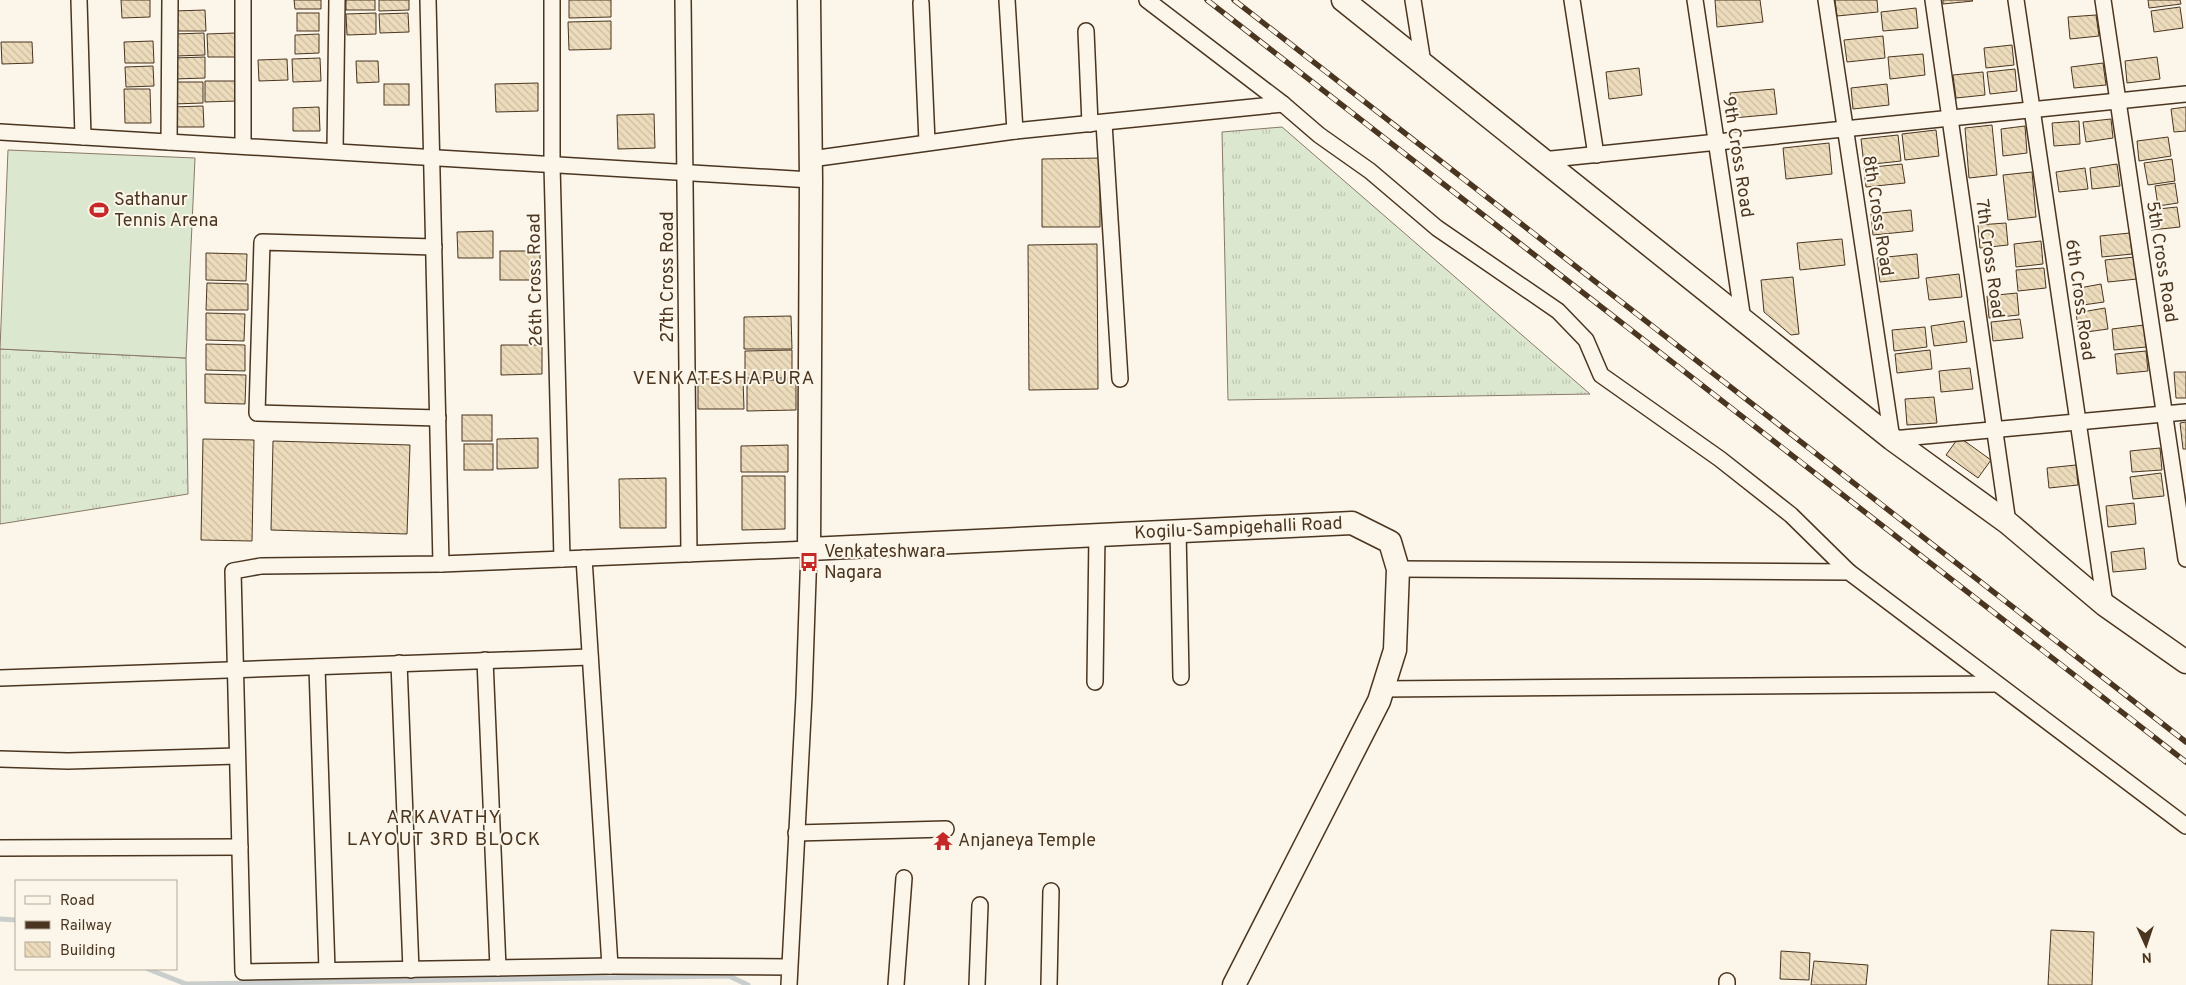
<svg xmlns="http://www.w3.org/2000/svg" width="2186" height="985" font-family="Overpass,sans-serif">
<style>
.grass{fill:url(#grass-tufts);stroke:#887966}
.pitch{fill:#dce7d0;stroke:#887966}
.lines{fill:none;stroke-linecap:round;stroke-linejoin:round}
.stream{stroke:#c9cecd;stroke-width:5}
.building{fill:url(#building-back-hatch);stroke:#4a3520}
.street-casing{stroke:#4a3520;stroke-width:18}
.secondary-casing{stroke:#4a3520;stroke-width:25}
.street{stroke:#fbf6e9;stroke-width:15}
.secondary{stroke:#fbf6e9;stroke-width:22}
.rail-casing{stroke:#4a3520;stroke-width:5.5}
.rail{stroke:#fbf6e9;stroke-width:4;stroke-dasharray:11;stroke-linecap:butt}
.labels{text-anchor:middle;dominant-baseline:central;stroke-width:4;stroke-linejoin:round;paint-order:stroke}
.street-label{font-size:18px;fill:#4a3520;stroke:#fbf6e9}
.poi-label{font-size:18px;fill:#4a3520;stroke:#fbf6e9;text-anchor:start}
.neighbourhood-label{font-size:19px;letter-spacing:1px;fill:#4a3520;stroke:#fbf6e9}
</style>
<defs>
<pattern id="grass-tufts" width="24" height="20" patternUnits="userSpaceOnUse" patternTransform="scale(1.25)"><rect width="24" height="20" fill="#dce7d0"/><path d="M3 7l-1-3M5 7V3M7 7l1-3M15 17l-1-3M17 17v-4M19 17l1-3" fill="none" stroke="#bec7b2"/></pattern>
<pattern id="building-back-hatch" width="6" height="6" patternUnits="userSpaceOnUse" patternTransform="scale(1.25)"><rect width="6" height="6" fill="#ecdcbc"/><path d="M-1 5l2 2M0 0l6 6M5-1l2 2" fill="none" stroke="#ccbda1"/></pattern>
</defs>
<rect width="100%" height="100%" fill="#fbf6e9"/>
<g class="grass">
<path d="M1282 127 1590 394 1228 400 1222 132Z"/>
<path d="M0 349 186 358 188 494 0 524Z"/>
</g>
<path class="pitch" d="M8 150 195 158 186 358 0 349Z"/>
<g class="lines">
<g class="stream">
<path d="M0 919 16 920"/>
<path d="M148 969 186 984 729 976 748 985"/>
</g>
</g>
<g class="building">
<path d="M121 0H150V17L122 18Z"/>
<path d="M294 0H321V9H295Z"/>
<rect x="346" y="0" width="29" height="10"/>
<path d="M379 0H409V10L379 11Z"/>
<path d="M569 0H611V17L569 18Z"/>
<path d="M1715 0H1760L1763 22 1717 27Z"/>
<path d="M1835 0H1877L1878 12 1837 16Z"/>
<path d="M1943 0H1972L1973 1 1943 4Z"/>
<path d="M2148 0H2180L2181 4 2149 8Z"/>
<path d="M2180 7 2183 28 2154 32 2151 11Z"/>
<path d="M1916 8 1918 28 1883 31 1881 12Z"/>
<path d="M205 10 206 31H174V11Z"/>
<rect x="297" y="13" width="22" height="18"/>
<path d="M376 13V34L347 35 346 14Z"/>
<path d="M408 13 409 32 380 33 379 14Z"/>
<path d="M2096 15 2099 36 2070 39 2068 17Z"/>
<path d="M611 21V49L569 50 568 22Z"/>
<path d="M204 33 205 55 176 56 175 34Z"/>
<path d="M235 33V57H208L207 34Z"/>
<path d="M319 34V53L295 54V35Z"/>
<path d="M1883 36 1885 58 1847 62 1844 40Z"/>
<path d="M153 41 154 63H125L124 42Z"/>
<path d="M1 42H32L33 63 2 64Z"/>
<path d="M2012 45 2014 65 1986 68 1984 48Z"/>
<path d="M1923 54 1925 75 1890 79 1888 57Z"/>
<path d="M205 57V78L174 79V58Z"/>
<path d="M2157 57 2160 79 2127 83 2125 61Z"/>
<path d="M320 58 321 81 293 82 292 59Z"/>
<path d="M287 59 288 80 259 81 258 60Z"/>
<path d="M356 61H378L379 82 357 83Z"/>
<path d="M2103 63 2106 85 2074 88 2071 67Z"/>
<path d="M153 66 154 86 126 87 125 67Z"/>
<path d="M1639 68 1642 95 1609 99 1606 72Z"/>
<path d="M2015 69 2017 91 1990 94 1987 72Z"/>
<path d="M1983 72 1985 95 1956 98 1953 75Z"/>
<path d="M205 81H236L237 101 205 102Z"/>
<path d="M173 82H203V103L173 104Z"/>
<path d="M538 83V111L496 112 495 84Z"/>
<rect x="384" y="84" width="25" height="21"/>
<path d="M1887 84 1889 105 1853 109 1851 88Z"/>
<path d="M124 89H150L151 123H125Z"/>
<path d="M1774 89 1777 114 1733 118 1730 93Z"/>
<path d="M203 106 204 127H173L172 107Z"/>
<path d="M319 107 320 131H293V108Z"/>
<path d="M2186 107V131L2174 132 2171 109Z"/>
<path d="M654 114 655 148 618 149 617 115Z"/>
<path d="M2111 119 2113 138 2086 142 2083 122Z"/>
<path d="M2079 121 2080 144 2054 146 2052 123Z"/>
<path d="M1992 125 1997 175 1969 178 1965 128Z"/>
<path d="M2025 126 2027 153 2003 156 2001 129Z"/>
<path d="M1936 130 1939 156 1905 160 1902 134Z"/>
<path d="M1898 135 1901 161 1864 165 1861 139Z"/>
<path d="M2168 137 2171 156 2139 161 2137 141Z"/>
<path d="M1829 143 1832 174 1786 179 1783 148Z"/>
<path d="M1100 158V227H1042V159Z"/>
<path d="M2172 159 2175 181 2148 185 2144 163Z"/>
<path d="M1902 164 1905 183 1866 187 1864 168Z"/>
<path d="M2117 164 2120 186 2092 189 2090 168Z"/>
<path d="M2085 168 2088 189 2059 192 2056 172Z"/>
<path d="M2032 172 2036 217 2008 220 2003 175Z"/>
<path d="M2175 183 2178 203 2158 206 2155 186Z"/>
<path d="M2177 207 2180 227 2151 230 2149 210Z"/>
<path d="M1911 210 1913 231 1873 235 1871 214Z"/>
<path d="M2006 223 2008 245 1980 248 1978 225Z"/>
<path d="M493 231V258H458L457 232Z"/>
<path d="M2130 233 2132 254 2102 257 2100 236Z"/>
<path d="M1842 239 1845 265 1800 270 1797 243Z"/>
<path d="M2041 241 2043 264 2016 267 2014 244Z"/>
<path d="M1097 244 1098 389 1029 390 1028 245Z"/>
<rect x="500" y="251" width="40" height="29"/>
<path d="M206 253 247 254 246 281 206 280Z"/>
<path d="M1917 254 1919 278 1880 282 1877 258Z"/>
<path d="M2135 257 2137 279 2108 282 2105 260Z"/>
<path d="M2044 268 2046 288 2018 291 2016 270Z"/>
<path d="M1959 274 1962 297 1929 300 1926 278Z"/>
<path d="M1793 277 1799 334 1791 335 1764 312 1761 280Z"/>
<path d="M207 283 248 284V310H206Z"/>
<path d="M2101 284 2104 302 2076 306 2074 289Z"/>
<path d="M2017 293 2019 315 1989 318 1987 296Z"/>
<path d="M2105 308 2108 329 2079 333 2076 313Z"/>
<path d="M206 313 245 314 244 341 206 340Z"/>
<path d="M791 316 792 349H744V317Z"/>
<path d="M2020 319 2023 338 1993 341 1991 322Z"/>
<path d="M1964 321 1967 342 1934 346 1931 326Z"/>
<path d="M2144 325 2146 347 2114 350 2112 329Z"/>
<path d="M1925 327 1927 347 1894 351 1892 330Z"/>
<path d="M206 344 245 345V371L206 370Z"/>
<path d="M501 345H542V374L501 375Z"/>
<path d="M792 350V378H745V351Z"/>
<path d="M1930 350 1932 369 1897 373 1895 354Z"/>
<path d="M2146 351 2148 371 2117 374 2115 354Z"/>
<path d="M1970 368 1973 389 1941 392 1939 371Z"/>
<path d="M2174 372H2186V398H2176Z"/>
<path d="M205 374 246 375 245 404 205 403Z"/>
<path d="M698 379H743L744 409H698Z"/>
<path d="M747 380H796V410L747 411Z"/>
<path d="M1934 397 1937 423 1907 425 1905 399Z"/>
<rect x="462" y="415" width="30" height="26"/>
<path d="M2186 422V449H2183L2180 423Z"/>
<path d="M1959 437 1991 460 1978 478 1946 455Z"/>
<path d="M538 438V468L497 469V439Z"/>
<path d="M203 439 254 440 252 541 201 540Z"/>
<path d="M273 441 410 445 407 534 271 530Z"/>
<rect x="464" y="444" width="29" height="26"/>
<path d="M788 445V472H741V446Z"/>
<path d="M2160 448 2162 470 2132 472 2130 451Z"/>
<path d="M2076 465 2078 485 2049 488 2047 468Z"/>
<path d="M2161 473 2164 496 2133 499 2130 477Z"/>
<path d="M742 476H785V529L742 530Z"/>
<path d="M666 478V528H620L619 479Z"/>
<path d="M2134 503 2136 524 2108 527 2106 506Z"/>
<path d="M2144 548 2146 569 2113 572 2111 552Z"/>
<path d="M2051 930 2094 932 2092 985H2048Z"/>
<path d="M1781 951 1810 953 1809 980 1780 979Z"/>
<path d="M1814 961 1868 965 1866 985H1811Z"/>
</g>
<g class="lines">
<g class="street-casing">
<g id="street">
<path d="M79 0 83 137"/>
<path d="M243 0V146"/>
<path d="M428 0 441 564"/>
<path d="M552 0V165L562 559"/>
<path d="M683 0 689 554"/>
<path d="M1007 0 1015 131"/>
<path d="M1413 0 1423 63"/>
<path d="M1572 0 1596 155"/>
<path d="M1695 0 1743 320"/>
<path d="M1826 0 1892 439 2186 412"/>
<path d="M1933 0 2008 523"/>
<path d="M2016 0 2105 605"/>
<path d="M2103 0 2186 559"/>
<path d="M921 3 927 142"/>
<path d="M1086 31 1090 124"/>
<path d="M1283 104 1319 135 1370 171 1437 228 1558 311 1586 340 1601 375 1720 459 1791 515 1849 572"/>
<path d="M1104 123 1120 379"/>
<path d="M0 132 811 180"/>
<path d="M169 142 170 0"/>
<path d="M335 151 337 0"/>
<path d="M811 159 1015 131 1283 104 1147 0"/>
<path d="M1542 160 2186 94"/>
<path d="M434 247 262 242 257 413 438 418"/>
<path d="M1178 530 1181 677"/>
<path d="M584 558 610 966"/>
<path d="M1398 569 1849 572 2186 826"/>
<path d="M485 660 498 968"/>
<path d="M399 663 411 970"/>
<path d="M317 667 327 970"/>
<path d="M0 678 590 657"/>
<path d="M1095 682 1097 534"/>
<path d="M1382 689 1997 684"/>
<path d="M0 759 68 761 237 756"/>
<path d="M796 833 946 829"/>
<path d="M0 848 240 847"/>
<path d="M789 985 804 696 809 549 441 564 261 566 233 571 243 972 610 966 789 967"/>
<path d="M896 985 904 878"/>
<path d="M977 985 980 905"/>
<path d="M1049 985 1051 891"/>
<path d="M1727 985V981"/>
</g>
</g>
<g class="secondary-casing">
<g id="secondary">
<path id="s1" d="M809 0 811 180 809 549 1352 523 1390 542 1398 569 1395 650 1379 701 1234 985"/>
<path d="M1343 0 1892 439 2008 523 2105 605 2186 662"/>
</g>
</g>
<use href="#street" class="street"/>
<use href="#secondary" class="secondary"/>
<g class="rail-casing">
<g id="rail">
<path d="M1207 0 2186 762"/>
<path d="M1234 0 2186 742"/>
</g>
</g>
<use href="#rail" class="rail"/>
</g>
<defs>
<g id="stadium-bare" transform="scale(1.5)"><path d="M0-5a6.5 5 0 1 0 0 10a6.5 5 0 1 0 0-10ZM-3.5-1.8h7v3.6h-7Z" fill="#c62828" stroke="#fbf6e9" stroke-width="2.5" paint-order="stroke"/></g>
<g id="bus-bare" transform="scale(1.5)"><path d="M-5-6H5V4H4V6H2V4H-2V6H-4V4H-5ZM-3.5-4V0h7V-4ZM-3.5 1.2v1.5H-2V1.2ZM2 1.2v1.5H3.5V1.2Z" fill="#c62828" stroke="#fbf6e9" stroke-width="2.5" paint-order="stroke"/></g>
<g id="temple-bare" transform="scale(1.5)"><path d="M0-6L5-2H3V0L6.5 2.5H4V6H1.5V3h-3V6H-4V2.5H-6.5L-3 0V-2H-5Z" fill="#c62828" stroke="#fbf6e9" stroke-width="2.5" paint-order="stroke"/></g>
</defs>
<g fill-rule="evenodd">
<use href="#stadium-bare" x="99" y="210"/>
<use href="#bus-bare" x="809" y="562"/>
<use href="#temple-bare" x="943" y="841"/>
</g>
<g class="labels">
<g class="street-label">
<text transform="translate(1737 157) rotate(81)">9th Cross Road</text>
<text transform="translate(1877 216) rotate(81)">8th Cross Road</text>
<text transform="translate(1989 259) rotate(82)">7th Cross Road</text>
<text transform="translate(2161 262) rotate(81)">5th Cross Road</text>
<text transform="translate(668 277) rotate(-90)">27th Cross Road</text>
<text transform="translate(536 280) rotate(-91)">26th Cross Road</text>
<text transform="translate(2079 300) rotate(82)">6th Cross Road</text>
<text stroke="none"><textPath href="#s1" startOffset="979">Kogilu-Sampigehalli Road</textPath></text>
</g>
<g class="poi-label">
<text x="114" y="200">Sathanur<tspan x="114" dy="21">Tennis Arena</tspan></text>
<text x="824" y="552">Venkateshwara<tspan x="824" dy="21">Nagara</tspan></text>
<text x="958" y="841">Anjaneya Temple</text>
</g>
<g class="neighbourhood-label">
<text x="724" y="379">VENKATESHAPURA</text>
<text x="444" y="818">ARKAVATHY<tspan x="444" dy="22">LAYOUT 3RD BLOCK</tspan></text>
</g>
</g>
<rect x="15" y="880" width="162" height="90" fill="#fbf6e9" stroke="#b4a999"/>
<rect x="25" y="896" width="25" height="8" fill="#fbf6e9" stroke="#b4a999"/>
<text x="60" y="905" font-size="15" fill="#4a3520">Road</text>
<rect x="25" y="921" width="25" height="8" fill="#4a3520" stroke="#b4a999"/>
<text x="60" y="930" font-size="15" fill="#4a3520">Railway</text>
<rect x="25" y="942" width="25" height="15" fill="url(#building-back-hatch)" stroke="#b4a999"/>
<text x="60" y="955" font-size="15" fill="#4a3520">Building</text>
<g transform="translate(2146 945) rotate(177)" stroke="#fbf6e9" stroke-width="4" paint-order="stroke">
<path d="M0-4L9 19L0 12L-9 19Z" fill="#4a3520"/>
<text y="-8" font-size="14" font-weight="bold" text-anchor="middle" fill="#4a3520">N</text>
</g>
</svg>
